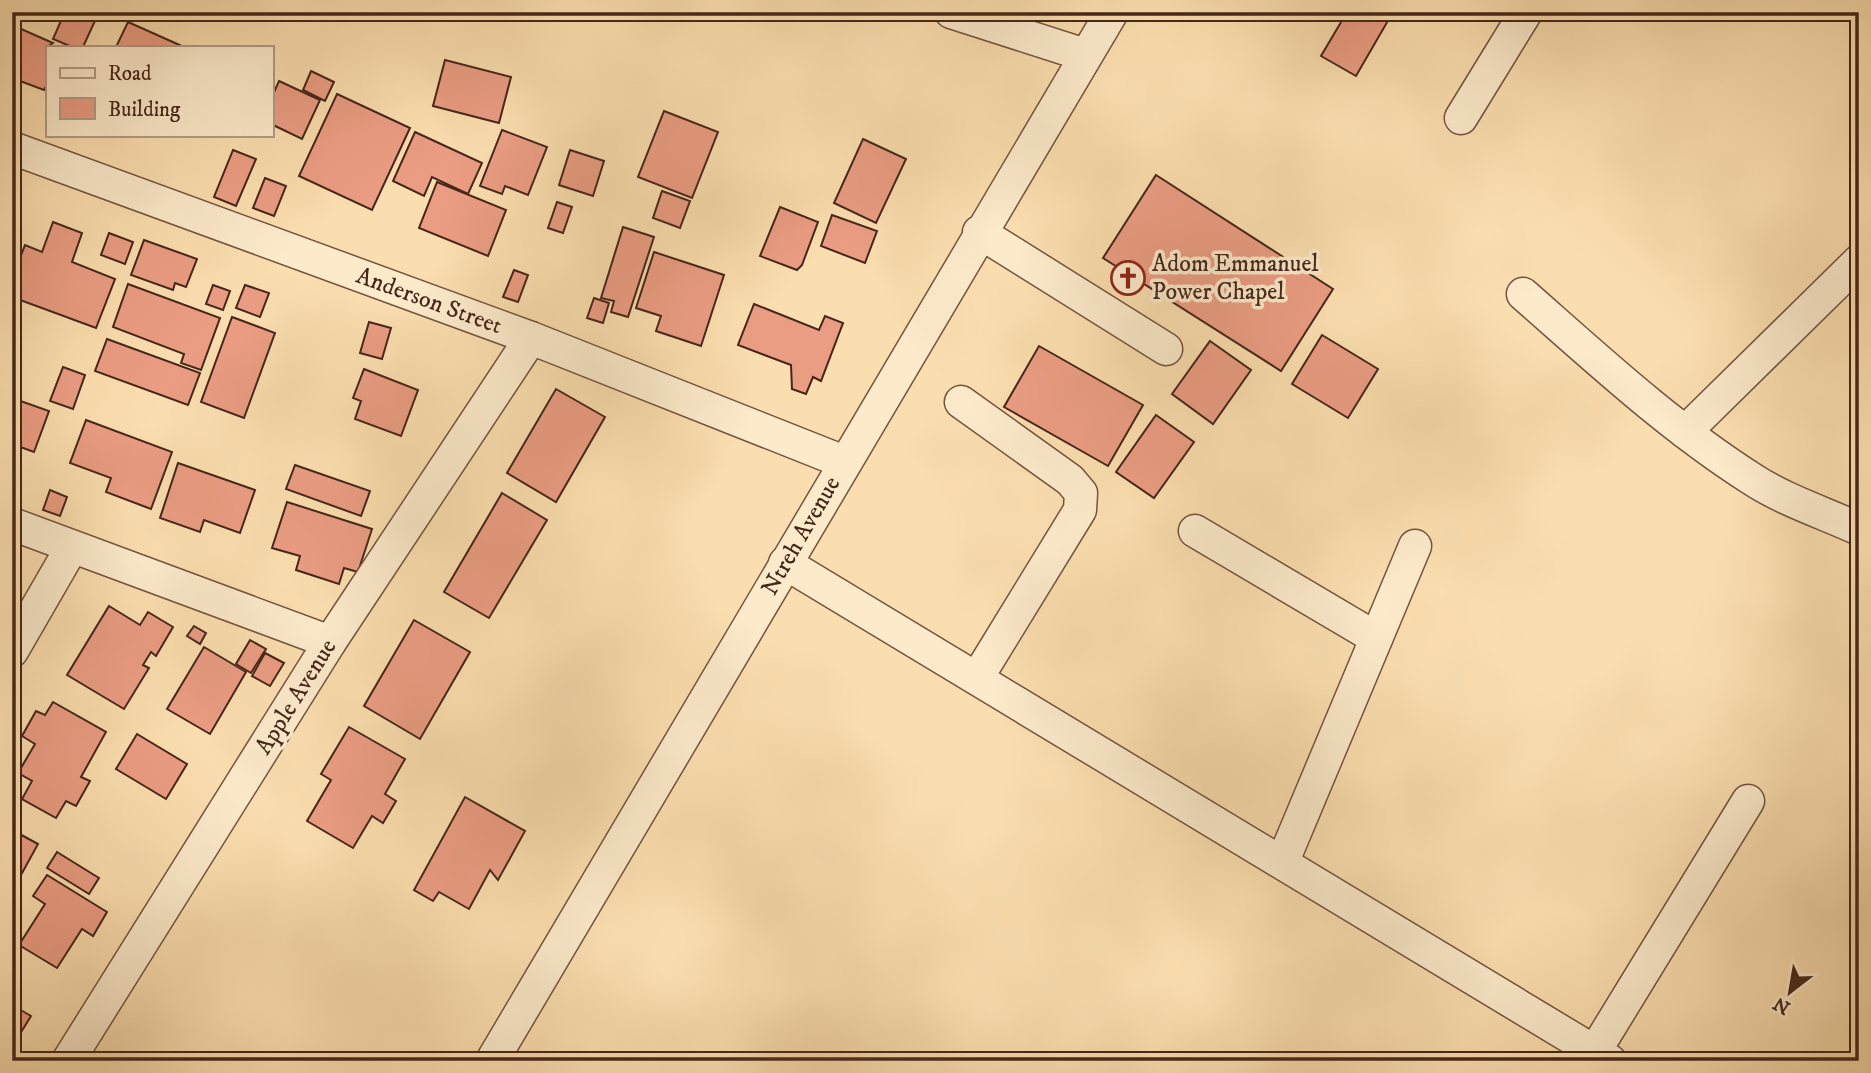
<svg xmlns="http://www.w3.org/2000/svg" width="1871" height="1073" font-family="'IM FELL DW Pica',serif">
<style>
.building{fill:#eb9d83;stroke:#46261a;stroke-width:2}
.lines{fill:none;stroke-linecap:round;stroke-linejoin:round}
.minor-casing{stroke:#73543f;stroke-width:35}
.minor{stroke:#fceacb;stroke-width:32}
.labels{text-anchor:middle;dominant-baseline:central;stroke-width:7;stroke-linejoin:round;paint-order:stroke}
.poi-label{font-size:24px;fill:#46261a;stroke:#fceacb;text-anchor:start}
.street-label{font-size:24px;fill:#46261a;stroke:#fceacb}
</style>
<rect width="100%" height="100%" fill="#fbdeaf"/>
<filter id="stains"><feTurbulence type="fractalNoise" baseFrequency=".00286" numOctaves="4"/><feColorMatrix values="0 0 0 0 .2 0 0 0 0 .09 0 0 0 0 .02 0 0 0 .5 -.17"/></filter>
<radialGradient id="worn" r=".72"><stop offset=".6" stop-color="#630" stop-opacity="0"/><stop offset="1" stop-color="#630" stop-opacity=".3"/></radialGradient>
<g class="building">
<path d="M60 12H99L83 47H72L53 39 64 14Z"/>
<path d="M1347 12H1393L1356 76 1321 56Z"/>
<path d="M128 22 184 47H116Z"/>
<path d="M12 25 53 43 47 47V84L44 90 12 78Z"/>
<path d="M445 60 511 77 499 123 433 106Z"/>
<path d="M311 71 334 82 325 101 303 90Z"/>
<path d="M279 81 320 100 302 139 271 124V99Z"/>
<path d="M337 94 410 128 372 210 299 176Z"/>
<path d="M664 111 718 132 692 198 638 177Z"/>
<path d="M502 130 547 147 528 195 505 186 502 194 480 186Z"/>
<path d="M415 132 482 163 468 194 432 177 424 196 393 181Z"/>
<path d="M863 139 906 159 876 223 834 203Z"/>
<path d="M233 150 256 159 236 206 214 197Z"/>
<path d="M570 150 604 161 593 196 559 185Z"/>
<path d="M1156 175 1333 289 1281 371 1103 258Z"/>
<path d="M265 178 286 186 274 216 253 208Z"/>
<path d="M437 182 506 210 488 256 419 228Z"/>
<path d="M662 191 690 201 680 228 653 218Z"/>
<path d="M557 202 572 207 563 233 548 228Z"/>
<path d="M780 207 818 222 802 265 797 270 760 256Z"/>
<path d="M832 215 877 231 865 263 821 246Z"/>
<path d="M53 222 82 233 72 262 115 279 96 328 12 297V279L25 245 42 252Z"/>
<path d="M12 227 21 230 12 255Z"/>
<path d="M623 227 654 237 628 317 611 312 614 301 601 298Z"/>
<path d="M109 233 133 242 125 264 101 255Z"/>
<path d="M144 240 197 259 186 287 175 283 173 290 131 275Z"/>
<path d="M654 252 724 275 701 346 656 331 661 316 636 308Z"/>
<path d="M514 270 528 275 518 302 503 297Z"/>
<path d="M128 284 220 318 201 370 181 363 184 354 113 327Z"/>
<path d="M213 285 230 291 223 310 206 304Z"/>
<path d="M245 285 269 293 260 317 236 308Z"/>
<path d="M594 298 609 303 603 323 587 318Z"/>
<path d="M754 304 819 330 825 316 843 323 821 381 813 377 806 394 792 389 791 365 738 345Z"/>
<path d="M232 317 275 333 244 418 201 402Z"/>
<path d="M369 322 391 328 382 359 360 353Z"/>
<path d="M1322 335 1378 369 1348 418 1292 384Z"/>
<path d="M107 339 200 373 188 405 95 371Z"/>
<path d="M1210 341 1251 370 1213 424 1172 394Z"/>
<path d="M1039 346 1143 405 1108 466 1004 407Z"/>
<path d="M63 367 85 375 73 409 50 401Z"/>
<path d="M364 369 418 390 401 436 355 419 361 401 353 398Z"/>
<path d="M556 389 605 417 556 502 507 473Z"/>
<path d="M12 398 49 411 34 452 12 444Z"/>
<path d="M1156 415 1194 442 1154 498 1116 472Z"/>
<path d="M86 420 172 452 151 509 106 492 111 478 70 463Z"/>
<path d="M178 463 255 490 240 533 204 520 200 532 160 518Z"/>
<path d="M295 465 370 491 361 516 286 489Z"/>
<path d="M50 490 67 497 60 516 43 510Z"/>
<path d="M502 493 547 520 489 618 444 592Z"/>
<path d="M287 502 372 529 358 572 344 568 339 584 296 570 300 556 272 548Z"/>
<path d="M109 606 140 625 148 612 173 627 156 656 151 652 143 665 149 668 124 709 67 675Z"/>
<path d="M414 620 470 652 420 739 364 706Z"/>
<path d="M194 626 206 633 200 644 187 636Z"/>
<path d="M250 640 266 649 251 673 236 664Z"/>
<path d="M204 647 246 672 210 734 167 709Z"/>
<path d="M265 653 284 663 270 686 252 676Z"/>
<path d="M53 702 106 732 81 777 90 781 76 806 66 801 56 818 22 799 32 781 18 773 35 744 22 736 36 711 45 715Z"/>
<path d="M349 727 405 759 385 794 396 801 383 823 372 816 353 848 307 821 331 780 321 774Z"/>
<path d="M137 734 187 764 166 799 116 769Z"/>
<path d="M465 797 525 831 498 880 490 870 469 909 439 892 433 901 414 890Z"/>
<path d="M16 832 38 844 21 875 16 873 12 881V840Z"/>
<path d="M57 852 99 878 89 894 47 868Z"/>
<path d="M47 875 107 912 93 936 82 929 57 968 19 945 45 904 33 896Z"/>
<path d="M12 1005 31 1016 12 1047Z"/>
</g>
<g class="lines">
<g class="minor-casing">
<g id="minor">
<path d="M951 12 1085 55"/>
<path d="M1461 118 1526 12"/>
<path d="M12 148 531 338 844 462"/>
<path d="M979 232 1166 349"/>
<path d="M1523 294C1597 359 1669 426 1752 479 1784 500 1824 513 1859 529"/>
<path d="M961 402 1070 480 1081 493 1080 510 977 678"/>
<path d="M1685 432 1859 261"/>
<path d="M12 524 330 642"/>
<path d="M1195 531 1376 638"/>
<path d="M785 563 1610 1061"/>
<path d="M12 651 72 547"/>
<path d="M1283 861 1415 546"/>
<path d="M1595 1051 1748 801"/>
<path d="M68 1061 330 642 531 338"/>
<path d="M492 1061 1112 12"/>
</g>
</g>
<use href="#minor" class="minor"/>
</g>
<defs>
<g id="church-ring" transform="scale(1.75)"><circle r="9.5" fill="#fceacb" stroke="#8f2418" stroke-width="1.5"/><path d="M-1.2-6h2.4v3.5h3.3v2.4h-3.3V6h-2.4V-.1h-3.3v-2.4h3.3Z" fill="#8f2418"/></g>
</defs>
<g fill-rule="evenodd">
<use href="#church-ring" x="1128" y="278"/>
</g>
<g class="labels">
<g class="poi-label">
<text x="1152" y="264">Adom Emmanuel<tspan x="1152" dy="28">Power Chapel</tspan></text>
</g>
<g class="street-label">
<text transform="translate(429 301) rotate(20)">Anderson Street</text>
<text transform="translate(801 536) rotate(-60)">Ntreh Avenue</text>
<text transform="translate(296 697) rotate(-58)">Apple Avenue</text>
</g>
</g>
<rect width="1871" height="1073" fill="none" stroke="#fbdeaf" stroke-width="42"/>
<rect x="14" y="14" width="1843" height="1045" fill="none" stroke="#46261a" stroke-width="3.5"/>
<rect x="21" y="21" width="1829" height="1031" fill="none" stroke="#46261a" stroke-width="2"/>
<rect x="46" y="46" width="228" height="91" fill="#fceacb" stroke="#b39c84" stroke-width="2"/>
<rect x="60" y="68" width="35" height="10" fill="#fceacb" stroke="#b39c84" stroke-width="2"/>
<text x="108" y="80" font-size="21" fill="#46261a">Road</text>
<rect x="60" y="98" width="35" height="21" fill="#eb9d83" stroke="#b39c84" stroke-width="2"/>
<text x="108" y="116" font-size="21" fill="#46261a">Building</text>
<g transform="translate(1790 992) rotate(211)" stroke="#fceacb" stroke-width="5" paint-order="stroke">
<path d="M0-5L12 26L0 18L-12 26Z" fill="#46261a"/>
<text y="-10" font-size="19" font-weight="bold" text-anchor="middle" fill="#46261a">N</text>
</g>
<rect width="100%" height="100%" filter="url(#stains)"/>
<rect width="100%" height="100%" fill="url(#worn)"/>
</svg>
